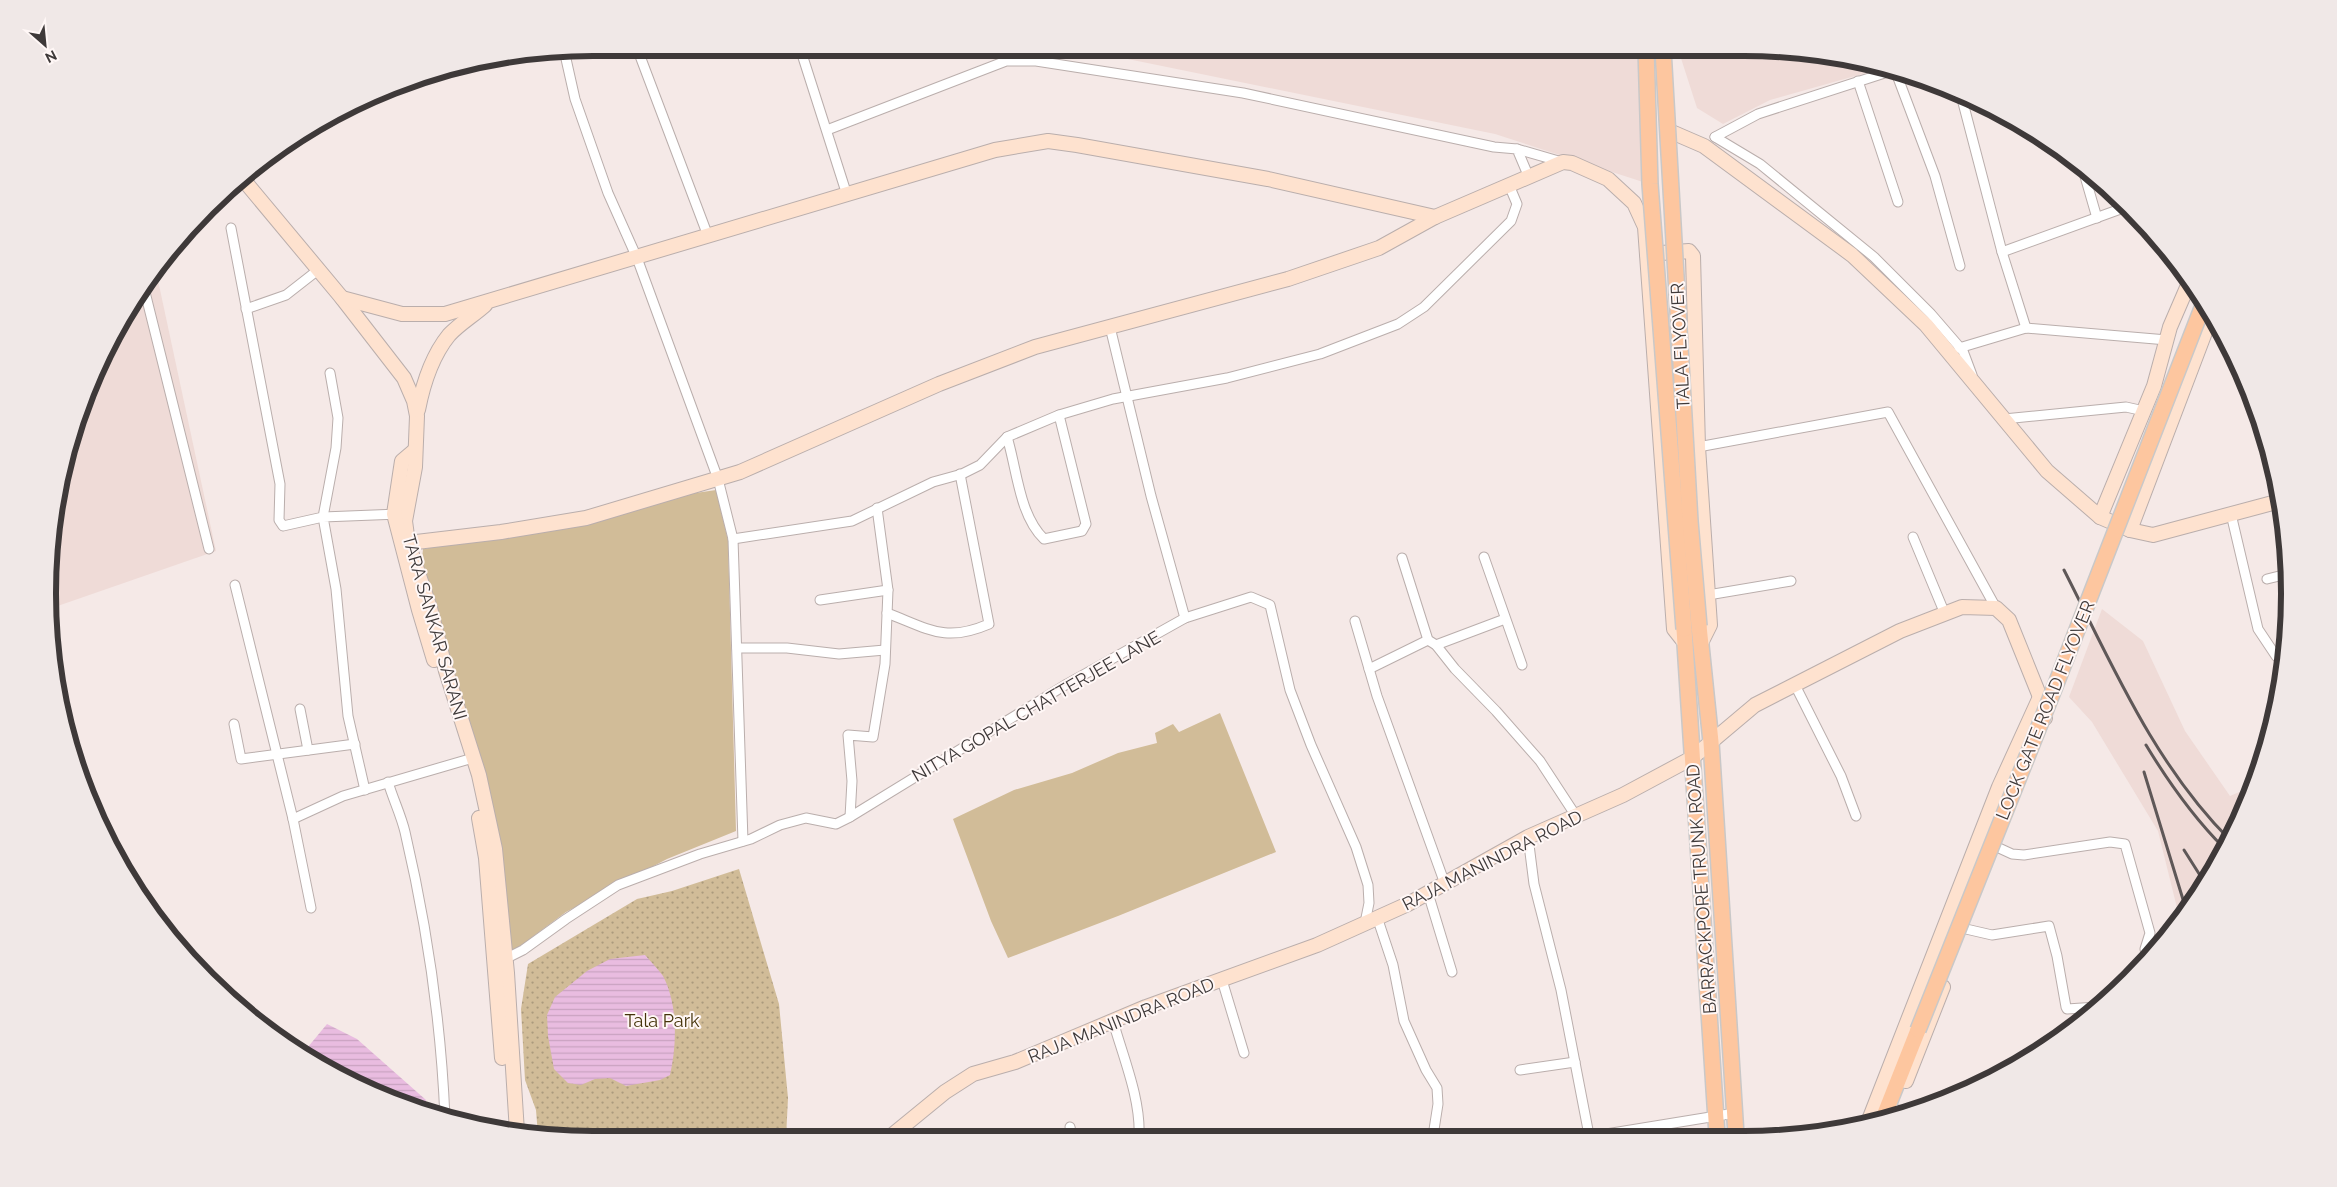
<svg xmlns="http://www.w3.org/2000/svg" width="2337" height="1187" font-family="Raleway,sans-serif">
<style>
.built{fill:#efdbd7}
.grass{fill:url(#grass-dots)}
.pitch{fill:#d1bc98}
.water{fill:url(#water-rules)}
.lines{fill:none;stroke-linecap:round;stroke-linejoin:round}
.street-casing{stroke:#baaeac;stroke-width:11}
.secondary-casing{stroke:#baaeac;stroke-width:16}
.primary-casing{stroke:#c9c8c8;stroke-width:18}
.street{stroke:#fff;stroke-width:9}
.secondary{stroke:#fee2cf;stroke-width:14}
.primary{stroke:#fdc69f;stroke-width:15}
.rail{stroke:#5f5858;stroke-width:3}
.primary-bridge-casing{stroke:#c9c8c8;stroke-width:18;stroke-linecap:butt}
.primary-bridge{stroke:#fdc69f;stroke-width:15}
.labels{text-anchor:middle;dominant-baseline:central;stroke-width:4;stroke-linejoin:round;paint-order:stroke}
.street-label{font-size:18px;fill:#3e3939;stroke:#fff7f6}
.park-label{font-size:18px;fill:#443209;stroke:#fff7f6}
.rim{fill:none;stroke:#3e3939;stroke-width:6}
</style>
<defs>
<pattern id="grass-dots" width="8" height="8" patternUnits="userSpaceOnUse" patternTransform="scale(1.25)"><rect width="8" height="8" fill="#d1bc98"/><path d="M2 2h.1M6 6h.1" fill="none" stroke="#ab9a7d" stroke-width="1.8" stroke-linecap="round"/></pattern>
<pattern id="water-rules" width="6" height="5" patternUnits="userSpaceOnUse" patternTransform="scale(1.25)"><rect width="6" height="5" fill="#e9bce0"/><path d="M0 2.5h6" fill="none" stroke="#c9a2c1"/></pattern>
</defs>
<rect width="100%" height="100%" fill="#f5e9e7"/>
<g class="built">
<path d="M1074 48 1640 49 1643 182 1495 134Z"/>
<path d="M1678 49H1779L1887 67 1770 100 1723 124 1697 108Z"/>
<path d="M156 271 216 551 49 609 48 593 58 487 89 385 121 320Z"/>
<path d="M2102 609 2143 641 2185 731 2230 796 2251 787 2233 835 2179 916 2158 831 2092 722 2069 697Z"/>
</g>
<path class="grass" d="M739 869 779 1004 788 1098 786 1138H558L538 1135 536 1110 525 1080 521 1009 528 964 637 899 672 891Z"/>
<g class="pitch">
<path d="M716 490 728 540 736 831 667 859 566 912 531 938 506 960 503 932 456 685 443 630 428 588 422 559 423 549 464 542 689 494Z"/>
<path d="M1220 713 1276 852 1118 916 1008 958 991 921 953 819 1014 790 1072 773 1118 753 1157 743 1155 733 1173 724 1179 732Z"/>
</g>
<g class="water">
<path d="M645 955C651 962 658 969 663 976 678 1004 677 1045 670 1075L660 1080 626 1086 610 1078 595 1079 581 1085 568 1083 554 1069 548 1036 547 1015 555 997 587 971 610 959Z"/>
<path d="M327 1024 357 1039 426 1100V1111L352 1083 304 1055 303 1053Z"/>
</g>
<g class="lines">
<g class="street-casing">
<g id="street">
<path d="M637 48 708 236"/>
<path d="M800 48 847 195"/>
<path d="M564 50 575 99 608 193 637 258 718 479 733 539 743 841"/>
<path d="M1895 70 1935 176 1960 266"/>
<path d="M1858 81 1898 202"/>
<path d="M1961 95 2002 252 2026 328"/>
<path d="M827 130 1006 61H1036L1243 93 1494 147 1517 149 1528 175"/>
<path d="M1715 137 1760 164 1874 257 1931 314 1963 351 1972 375"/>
<path d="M1715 137 1758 114 1894 70"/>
<path d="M1517 149 1562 162"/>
<path d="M2082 166 2097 218"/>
<path d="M231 228 280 484 279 520 283 526 323 517 336 448 338 418 330 373"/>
<path d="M2002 252 2126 207"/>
<path d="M144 288 209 549"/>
<path d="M246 309 286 295 318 270"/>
<path d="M1110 327 1151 496 1185 618"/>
<path d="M1959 348 2026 328 2167 340"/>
<path d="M2004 419 2126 407 2144 411"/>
<path d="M1007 437C1017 469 1019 515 1044 539L1082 531 1086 524 1059 415"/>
<path d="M1698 447 1888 412 1996 608"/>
<path d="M2231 514 2258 629 2276 656 2283 662"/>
<path d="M1913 537 1945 614"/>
<path d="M733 539 852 521 933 482 962 474 980 465 1007 437 1059 415 1113 399 1227 378 1320 354 1398 324 1424 307 1511 221 1517 204 1509 185"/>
<path d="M1484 557 1522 665"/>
<path d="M1402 558 1428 640 1436 645 1455 669 1496 711 1540 761 1576 816"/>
<path d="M2267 579 2287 574"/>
<path d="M235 585 293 819 311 908"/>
<path d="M1708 595 1791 581"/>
<path d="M820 600 888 590"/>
<path d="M887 613C929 629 945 643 989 624L960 474"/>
<path d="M1355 621 1377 696 1445 884"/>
<path d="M1436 645 1505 619"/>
<path d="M737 648H787L839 654 885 650"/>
<path d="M1369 669 1428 640"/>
<path d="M1795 685 1841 776 1856 816"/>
<path d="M300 709 308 750"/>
<path d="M234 724 241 759 355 744"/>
<path d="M388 782C393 799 401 815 405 832 427 926 441 1022 445 1118"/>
<path d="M365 790 348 716 336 589 323 517 399 514"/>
<path d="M850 817 852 781 848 735 873 737 885 664 888 590 877 508"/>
<path d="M293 819 343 796 473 758"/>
<path d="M1528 837 1534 884 1561 990 1589 1135"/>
<path d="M1999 848 2012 854 2024 855 2110 842 2125 844 2150 933 2145 949 2148 960"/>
<path d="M1428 893 1452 972"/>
<path d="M1377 917 1393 965 1404 1021 1426 1070 1437 1088 1438 1104 1433 1136"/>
<path d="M1966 929 1992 935 2049 926 2057 956 2066 1007 2067 1009 2097 1007"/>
<path d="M503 960 523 950 566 919 618 885 700 854 751 839 780 825 806 818 836 824 850 817 1067 684 1185 618 1251 597 1270 605 1290 690 1311 745 1356 847 1368 885 1369 903 1365 923"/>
<path d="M1222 980 1244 1053"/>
<path d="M1113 1021C1123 1057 1141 1099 1139 1137"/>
<path d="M1520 1070 1575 1062"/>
<path d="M1895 1109 1902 1112"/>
<path d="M1070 1127 1072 1137"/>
<path d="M1600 1135 1735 1113"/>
</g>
</g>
<g class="secondary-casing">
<g id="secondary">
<path d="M1667 130 1704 146 1852 255 1926 325 2047 471 2100 517 2130 530 2153 535 2280 501"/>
<path d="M242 178 342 298 404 378 414 401 417 416 415 467 405 521 408 543 430 608 446 671 479 775 495 849 507 973 517 1132"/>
<path d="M1647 254 1689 251 1693 256 1698 447 1710 625 1701 643"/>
<path d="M342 298 402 314H445L995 150 1048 141 1077 145 1268 179 1435 217"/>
<path d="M418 410C423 384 432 356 449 335 459 324 474 315 485 305"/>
<path d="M415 450 402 461 394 514 419 610 434 660"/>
<path d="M2100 517 2154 386 2170 327 2189 283"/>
<path d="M2130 530 2212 314"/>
<path d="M408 543 501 532 586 518 740 472 939 384 1035 347 1288 279 1379 248 1435 217 1563 162 1572 163 1608 179 1634 203 1645 227 1674 629 1685 643"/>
<path d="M479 818 486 858 502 1058"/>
<path d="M1906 1081 1943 987"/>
<path d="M1869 1120 1999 787 2040 697"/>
<path d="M890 1137 945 1092 973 1074 1015 1062 1146 1007 1317 945 1408 904 1528 837 1623 795 1692 758 1755 705 1900 631 1962 607 1996 608 2009 620 2040 697 2045 718"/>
</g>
</g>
<g class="primary-casing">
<g id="primary">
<path d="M1699 626 1711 742 1736 1135"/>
<path d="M1684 629 1717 1135"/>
<path d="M1884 1116 1918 1030"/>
</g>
</g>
<use href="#street" class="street"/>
<use href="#secondary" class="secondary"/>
<use href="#primary" class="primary"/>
<g class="rail">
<path d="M2064 570C2112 664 2154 764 2230 840"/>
<path d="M2146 745C2169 783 2193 817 2224 848"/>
<path d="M2144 772 2185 906"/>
<path d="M2184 850 2203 880"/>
</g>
<g class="primary-bridge-casing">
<g id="primary-bridge">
<path d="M1646 49 1650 184 1684 629"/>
<path d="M1663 49 1690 521 1699 626"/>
<path d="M1918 1030 2056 684 2204 303"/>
</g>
</g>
<use href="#primary-bridge" class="primary-bridge"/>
</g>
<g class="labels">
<g class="street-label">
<text transform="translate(1680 346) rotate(-93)">TALA FLYOVER</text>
<text transform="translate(435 627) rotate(74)">TARA SANKAR SARANI</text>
<text transform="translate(1036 706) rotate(-30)">NITYA GOPAL CHATTERJEE LANE</text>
<text transform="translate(2045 710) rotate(-68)">LOCK GATE ROAD FLYOVER</text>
<text transform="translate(1492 860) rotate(-27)">RAJA MANINDRA ROAD</text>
<text transform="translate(1701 889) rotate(-94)">BARRACKPORE TRUNK ROAD</text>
<text transform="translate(1121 1020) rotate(-22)">RAJA MANINDRA ROAD</text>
</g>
<g class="park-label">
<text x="662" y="1020">Tala Park</text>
</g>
</g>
<path d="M0 0H2337V1187H0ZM593 56H1744A537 537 0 0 1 2281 593V594A537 537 0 0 1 1744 1131H593A537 537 0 0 1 56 594V593A537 537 0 0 1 593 56Z" fill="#f0e8e7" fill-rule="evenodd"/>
<path class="rim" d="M593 56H1744A537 537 0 0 1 2281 593V594A537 537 0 0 1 1744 1131H593A537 537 0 0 1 56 594V593A537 537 0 0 1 593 56Z"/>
<g transform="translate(45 45) rotate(153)" stroke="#fff7f6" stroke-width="4" paint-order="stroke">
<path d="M0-4L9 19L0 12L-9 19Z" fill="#3e3939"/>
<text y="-8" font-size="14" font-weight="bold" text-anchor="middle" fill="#3e3939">N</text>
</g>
</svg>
